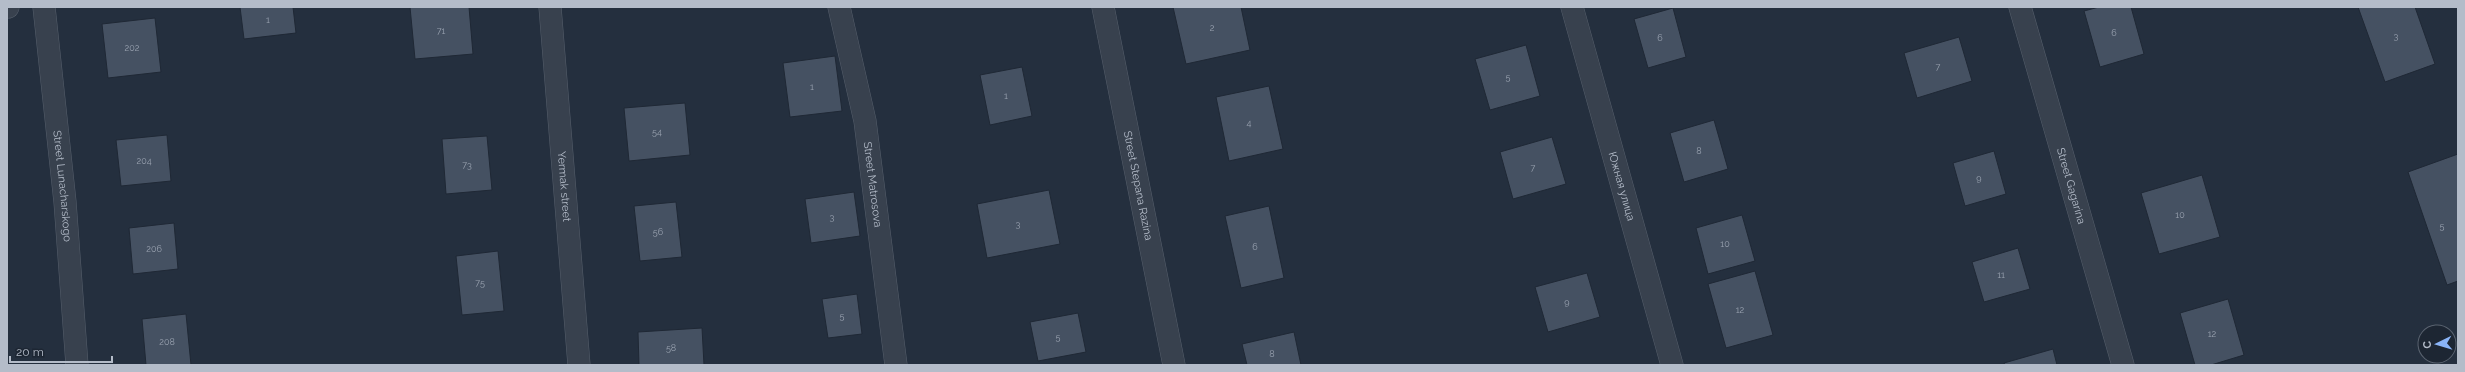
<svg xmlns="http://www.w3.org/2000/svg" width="2465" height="372" font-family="Raleway,sans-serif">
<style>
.building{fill:#455162;stroke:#1f2835}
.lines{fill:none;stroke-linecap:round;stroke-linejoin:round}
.minor-casing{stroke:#565f6c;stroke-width:23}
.minor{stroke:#38414e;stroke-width:22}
.labels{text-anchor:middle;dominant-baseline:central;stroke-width:3.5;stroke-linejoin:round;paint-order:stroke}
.number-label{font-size:9px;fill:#98a1af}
.street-label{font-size:11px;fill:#b4bcc9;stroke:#1d2633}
</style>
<rect width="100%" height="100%" fill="#242f3e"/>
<g class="building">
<path d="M240 7H293L296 33 244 39Z"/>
<path d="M410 7H469L473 54 415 59Z"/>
<path d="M1173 7H1241L1250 50 1186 64Z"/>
<path d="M2099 7H2131L2144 54 2100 67 2084 11Z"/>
<path d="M2358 7H2415L2435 64 2385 82Z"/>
<path d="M1673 8 1686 57 1648 68 1634 19Z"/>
<path d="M155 18 161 72 108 78 102 24Z"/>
<path d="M1959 37 1972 81 1917 98 1904 53Z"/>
<path d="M1526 45 1540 96 1490 110 1475 59Z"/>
<path d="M835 56 842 111 790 117 783 63Z"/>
<path d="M1022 67 1032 116 990 125 980 75Z"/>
<path d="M1269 86 1283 149 1229 161 1216 97Z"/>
<path d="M685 103 690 155 629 161 624 108Z"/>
<path d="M1714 120 1728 169 1684 182 1670 133Z"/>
<path d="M167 135 171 181 121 186 116 140Z"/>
<path d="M487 136 492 190 446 194 442 139Z"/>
<path d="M1552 137 1566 184 1513 199 1500 152Z"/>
<path d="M1994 151 2006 194 1965 206 1953 163Z"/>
<path d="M2458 154V281L2447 285 2408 172Z"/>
<path d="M2202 175 2220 237 2159 254 2141 193Z"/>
<path d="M1049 190 1060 244 987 258 977 204Z"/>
<path d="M854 192 860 236 811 243 805 199Z"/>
<path d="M676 202 682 257 640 261 634 206Z"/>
<path d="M1269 206 1284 278 1241 288 1225 216Z"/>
<path d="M1742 215 1755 261 1708 274 1696 228Z"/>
<path d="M174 223 178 269 133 274 129 228Z"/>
<path d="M2018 248 2030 289 1984 302 1972 262Z"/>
<path d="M498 251 504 311 462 315 456 256Z"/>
<path d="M1755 271 1773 335 1726 348 1708 284Z"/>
<path d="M1587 273 1600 317 1548 332 1535 287Z"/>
<path d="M857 294 862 334 828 338 822 299Z"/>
<path d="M2228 299 2244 355 2211 365H2195L2180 313Z"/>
<path d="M1078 313 1086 352 1038 361 1030 322Z"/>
<path d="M186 314 191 365H146L142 319Z"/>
<path d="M702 328 704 365H639L638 332Z"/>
<path d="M1294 332 1301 365H1247L1242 344Z"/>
<path d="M2053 349 2057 365H2005L2004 363Z"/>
</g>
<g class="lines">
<g class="minor-casing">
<g id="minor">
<path d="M7 7H8"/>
<path id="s1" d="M44 7 65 202 77 365"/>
<path id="s2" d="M550 7 579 365"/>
<path id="s3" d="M839 7 865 121 896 365"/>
<path id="s4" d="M1103 7 1174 365"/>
<path id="s5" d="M1572 7 1672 365"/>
<path id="s6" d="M2020 7 2123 365"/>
</g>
</g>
<use href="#minor" class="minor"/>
</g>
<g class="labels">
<g class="number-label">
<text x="268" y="20">1</text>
<text x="1212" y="28">2</text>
<text x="441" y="31">71</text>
<text x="2114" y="33">6</text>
<text x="2396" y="36">3</text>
<text x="1660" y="38">6</text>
<text x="132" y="48">202</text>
<text x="1938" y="67">7</text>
<text x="1508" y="77">5</text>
<text x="812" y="87">1</text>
<text x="1006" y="96">1</text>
<text x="1249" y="123">4</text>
<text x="657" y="132">54</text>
<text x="1699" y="151">8</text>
<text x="144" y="161">204</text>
<text x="467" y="165">73</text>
<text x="1533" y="168">7</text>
<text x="1979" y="178">9</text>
<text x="2180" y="215">10</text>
<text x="832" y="217">3</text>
<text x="1018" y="224">3</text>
<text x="2442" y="226">5</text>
<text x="658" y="232">56</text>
<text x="1725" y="244">10</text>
<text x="1255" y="247">6</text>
<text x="154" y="249">206</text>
<text x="2001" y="275">11</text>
<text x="480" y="283">75</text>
<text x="1567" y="302">9</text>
<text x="1740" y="310">12</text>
<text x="842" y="316">5</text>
<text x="2212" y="334">12</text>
<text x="1058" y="337">5</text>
<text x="167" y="342">208</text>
<text x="671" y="348">58</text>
<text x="1272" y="354">8</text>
</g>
<g class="street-label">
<text stroke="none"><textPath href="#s3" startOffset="181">Street Matrosova</textPath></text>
<text stroke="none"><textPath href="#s1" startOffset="180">Street Lunacharskogo</textPath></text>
<text stroke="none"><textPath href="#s2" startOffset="180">Yermak street</textPath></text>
<text stroke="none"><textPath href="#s4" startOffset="182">Street Stepana Razina</textPath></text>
<text stroke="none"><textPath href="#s5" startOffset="186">Южная улица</textPath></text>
<text stroke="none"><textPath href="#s6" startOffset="186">Street Gagarina</textPath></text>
</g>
</g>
<rect width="2465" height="372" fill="none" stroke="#b4bcc9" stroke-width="16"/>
<g transform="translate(2437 344) rotate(265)"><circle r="19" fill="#1d2633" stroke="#59626f"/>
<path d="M0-3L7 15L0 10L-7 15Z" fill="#8ab4f8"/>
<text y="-6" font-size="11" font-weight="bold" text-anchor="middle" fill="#b4bcc9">С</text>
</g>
<path d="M10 356v6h102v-6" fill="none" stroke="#b4bcc9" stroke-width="2"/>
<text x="16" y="356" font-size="12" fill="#b4bcc9" stroke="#1d2633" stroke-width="3" paint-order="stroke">20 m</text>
</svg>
